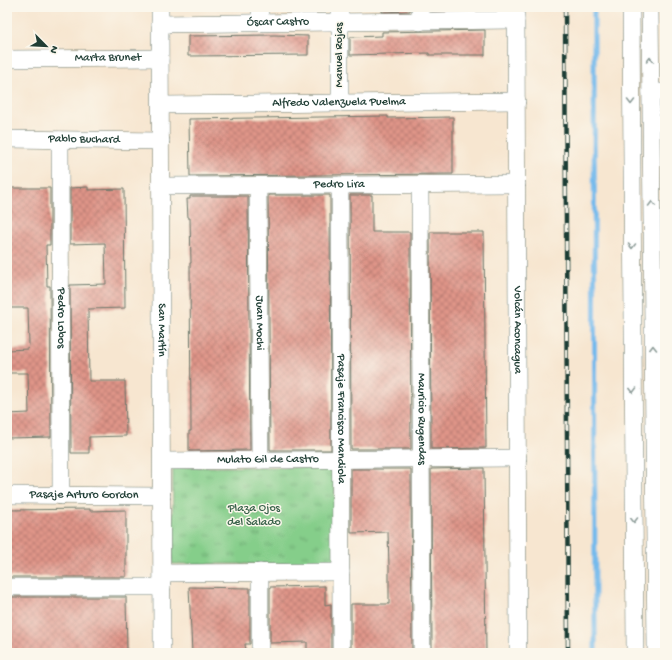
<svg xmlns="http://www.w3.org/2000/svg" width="672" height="660" font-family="'Gochi Hand',sans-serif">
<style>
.park{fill:url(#park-tufts);stroke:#52865f}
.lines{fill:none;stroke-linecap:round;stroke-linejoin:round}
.stream{stroke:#75baec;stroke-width:5}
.building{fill:url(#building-cross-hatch)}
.minor-casing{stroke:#6b786b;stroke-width:18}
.minor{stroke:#fff;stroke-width:17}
.rail-casing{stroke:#1f3d34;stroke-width:4.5}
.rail{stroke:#fbf7ec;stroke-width:3;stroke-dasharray:9;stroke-linecap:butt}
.oneway{stroke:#8f9e9a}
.labels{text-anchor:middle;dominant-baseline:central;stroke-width:3;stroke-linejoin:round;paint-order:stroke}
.street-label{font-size:12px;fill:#1f3d34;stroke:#fbf7ec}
.park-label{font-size:12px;fill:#38614a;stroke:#fbf7ec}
</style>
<defs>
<pattern id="park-tufts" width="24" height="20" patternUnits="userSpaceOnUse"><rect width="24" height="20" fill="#85ce8a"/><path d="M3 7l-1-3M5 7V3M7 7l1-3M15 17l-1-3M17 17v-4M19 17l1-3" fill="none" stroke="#6ca872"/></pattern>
<pattern id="building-cross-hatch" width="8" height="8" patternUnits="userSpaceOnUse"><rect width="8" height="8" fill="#df9488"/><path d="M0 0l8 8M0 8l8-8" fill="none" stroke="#b47a70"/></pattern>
</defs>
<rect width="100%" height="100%" fill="#fbf7ec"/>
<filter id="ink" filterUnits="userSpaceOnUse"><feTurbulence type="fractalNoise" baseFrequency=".025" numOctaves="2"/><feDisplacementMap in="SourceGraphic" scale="8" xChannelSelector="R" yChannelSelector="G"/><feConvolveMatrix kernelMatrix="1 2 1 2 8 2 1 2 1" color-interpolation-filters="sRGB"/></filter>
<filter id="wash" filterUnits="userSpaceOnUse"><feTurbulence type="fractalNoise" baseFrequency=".012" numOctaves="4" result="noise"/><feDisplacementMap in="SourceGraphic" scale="16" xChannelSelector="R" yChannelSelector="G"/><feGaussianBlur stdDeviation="0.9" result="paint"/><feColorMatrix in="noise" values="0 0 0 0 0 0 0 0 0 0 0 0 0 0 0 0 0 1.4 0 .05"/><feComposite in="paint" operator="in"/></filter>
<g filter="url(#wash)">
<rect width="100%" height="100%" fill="#f7e6d0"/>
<path class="park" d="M173 467H335V564H172Z"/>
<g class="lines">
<path class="stream" d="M594 7 595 653"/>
</g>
<g id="blocks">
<g class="building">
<path d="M382 7H410V11L382 12Z"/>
<path d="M430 7H485V10L430 11Z"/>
<path d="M485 30V55H429V53L350 55V37L382 36V32Z"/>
<path d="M275 35 308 36V55L188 56V36Z"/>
<path d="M388 116V118L453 117V174L190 176 189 119Z"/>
<path d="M88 187V190L124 189 125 308 88 309 89 381H125L126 436 89 437V453H71L70 285 106 284 105 243 70 244V188Z"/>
<path d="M7 188H50V245H46L47 286H50L51 437 7 438V414L29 413 28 373H7V350L28 349 29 345 28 308H7Z"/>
<path d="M268 195H330L331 450H270Z"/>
<path d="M350 195H372V232H410L411 449H351Z"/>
<path d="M190 196H248L250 450 189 451V431H191L190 263H191L190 218H188L187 199H190Z"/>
<path d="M430 232H484L486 448 431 449Z"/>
<path d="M484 468 486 653H432L431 469Z"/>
<path d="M351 469H411L412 653H351V604H389V567L388 532 351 533Z"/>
<path d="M90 509V511L126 510V577H7V510Z"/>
<path d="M325 586V605L331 604V653H307V642L270 643V587Z"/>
<path d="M189 587 250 588V644H245L246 653H192Z"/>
<path d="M7 597H126L127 653H7Z"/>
</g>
</g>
</g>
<g filter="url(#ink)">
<use href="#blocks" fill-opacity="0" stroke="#6b786b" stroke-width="1"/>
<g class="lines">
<g class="minor-casing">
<g id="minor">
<path id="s1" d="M160 7 162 653"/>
<path d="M260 7V23"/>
<path d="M340 7V103"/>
<path d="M420 7V22"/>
<path id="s2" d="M516 7 518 653"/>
<path d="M631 7 635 653"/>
<path d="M650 7 656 653"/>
<path id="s3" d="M160 24 516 20"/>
<path id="s4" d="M7 59 160 58"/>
<path d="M651 92H665"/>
<path id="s5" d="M161 105 517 101"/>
<path id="s6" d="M7 139 161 141"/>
<path id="s7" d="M60 140 61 496"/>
<path id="s8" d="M340 185 341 653"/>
<path id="s9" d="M420 185 422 653"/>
<path id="s10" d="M161 186 517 184"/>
<path id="s11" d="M258 186 260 460"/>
<path id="s12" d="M162 461 518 458"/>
<path id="s13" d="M7 495 162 496"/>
<path d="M163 573 341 572"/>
<path d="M7 587H162"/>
<path d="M260 653V572"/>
</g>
</g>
<use href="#minor" class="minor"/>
<g class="rail-casing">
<path id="rail" d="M565 7 568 653"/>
</g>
<use href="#rail" class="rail"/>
</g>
<defs><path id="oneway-chevron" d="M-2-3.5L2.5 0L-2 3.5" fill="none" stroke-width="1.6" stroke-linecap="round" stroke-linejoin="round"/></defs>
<g class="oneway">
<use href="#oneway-chevron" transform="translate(650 60) rotate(-90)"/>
<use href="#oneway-chevron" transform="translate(631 102) rotate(90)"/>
<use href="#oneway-chevron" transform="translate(652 204) rotate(-90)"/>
<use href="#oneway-chevron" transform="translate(632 246) rotate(90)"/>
<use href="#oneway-chevron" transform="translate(653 348) rotate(-91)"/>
<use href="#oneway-chevron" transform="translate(633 390) rotate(90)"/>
<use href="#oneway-chevron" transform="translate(634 520) rotate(90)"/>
</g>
</g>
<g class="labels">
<g class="street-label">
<text stroke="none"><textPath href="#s3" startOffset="118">Óscar Castro</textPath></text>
<text transform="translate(340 55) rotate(-90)">Manuel Rojas</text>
<text stroke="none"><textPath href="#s4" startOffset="101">Marta Brunet</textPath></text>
<text stroke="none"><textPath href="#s5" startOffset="178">Alfredo Valenzuela Puelma</textPath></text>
<text stroke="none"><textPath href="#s6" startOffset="77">Pablo Buchard</textPath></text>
<text stroke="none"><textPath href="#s10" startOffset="178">Pedro Lira</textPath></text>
<text stroke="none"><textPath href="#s7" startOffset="178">Pedro Lobos</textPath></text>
<text stroke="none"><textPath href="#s11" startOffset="137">Juan Mochi</textPath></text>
<text stroke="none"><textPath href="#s1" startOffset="323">San Martín</textPath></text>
<text stroke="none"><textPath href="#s2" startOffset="323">Volcán Aconcagua</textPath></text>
<text stroke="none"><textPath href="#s8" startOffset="234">Pasaje Francisco Mandiola</textPath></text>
<text stroke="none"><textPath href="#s9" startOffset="234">Mauricio Rugendas</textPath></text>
<text stroke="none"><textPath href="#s12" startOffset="106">Mulato Gil de Castro</textPath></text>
<text stroke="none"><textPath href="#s13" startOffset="77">Pasaje Arturo Gordon</textPath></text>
</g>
<g class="park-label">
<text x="254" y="509">Plaza Ojos<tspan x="254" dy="14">del Salado</tspan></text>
</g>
</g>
<rect width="672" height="660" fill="none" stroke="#fbf7ec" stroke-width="24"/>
<g transform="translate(46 46) rotate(114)" stroke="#fbf7ec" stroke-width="3" paint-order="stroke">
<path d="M0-3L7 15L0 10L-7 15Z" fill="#1f3d34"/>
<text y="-6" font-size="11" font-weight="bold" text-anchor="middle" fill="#1f3d34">N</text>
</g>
</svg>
